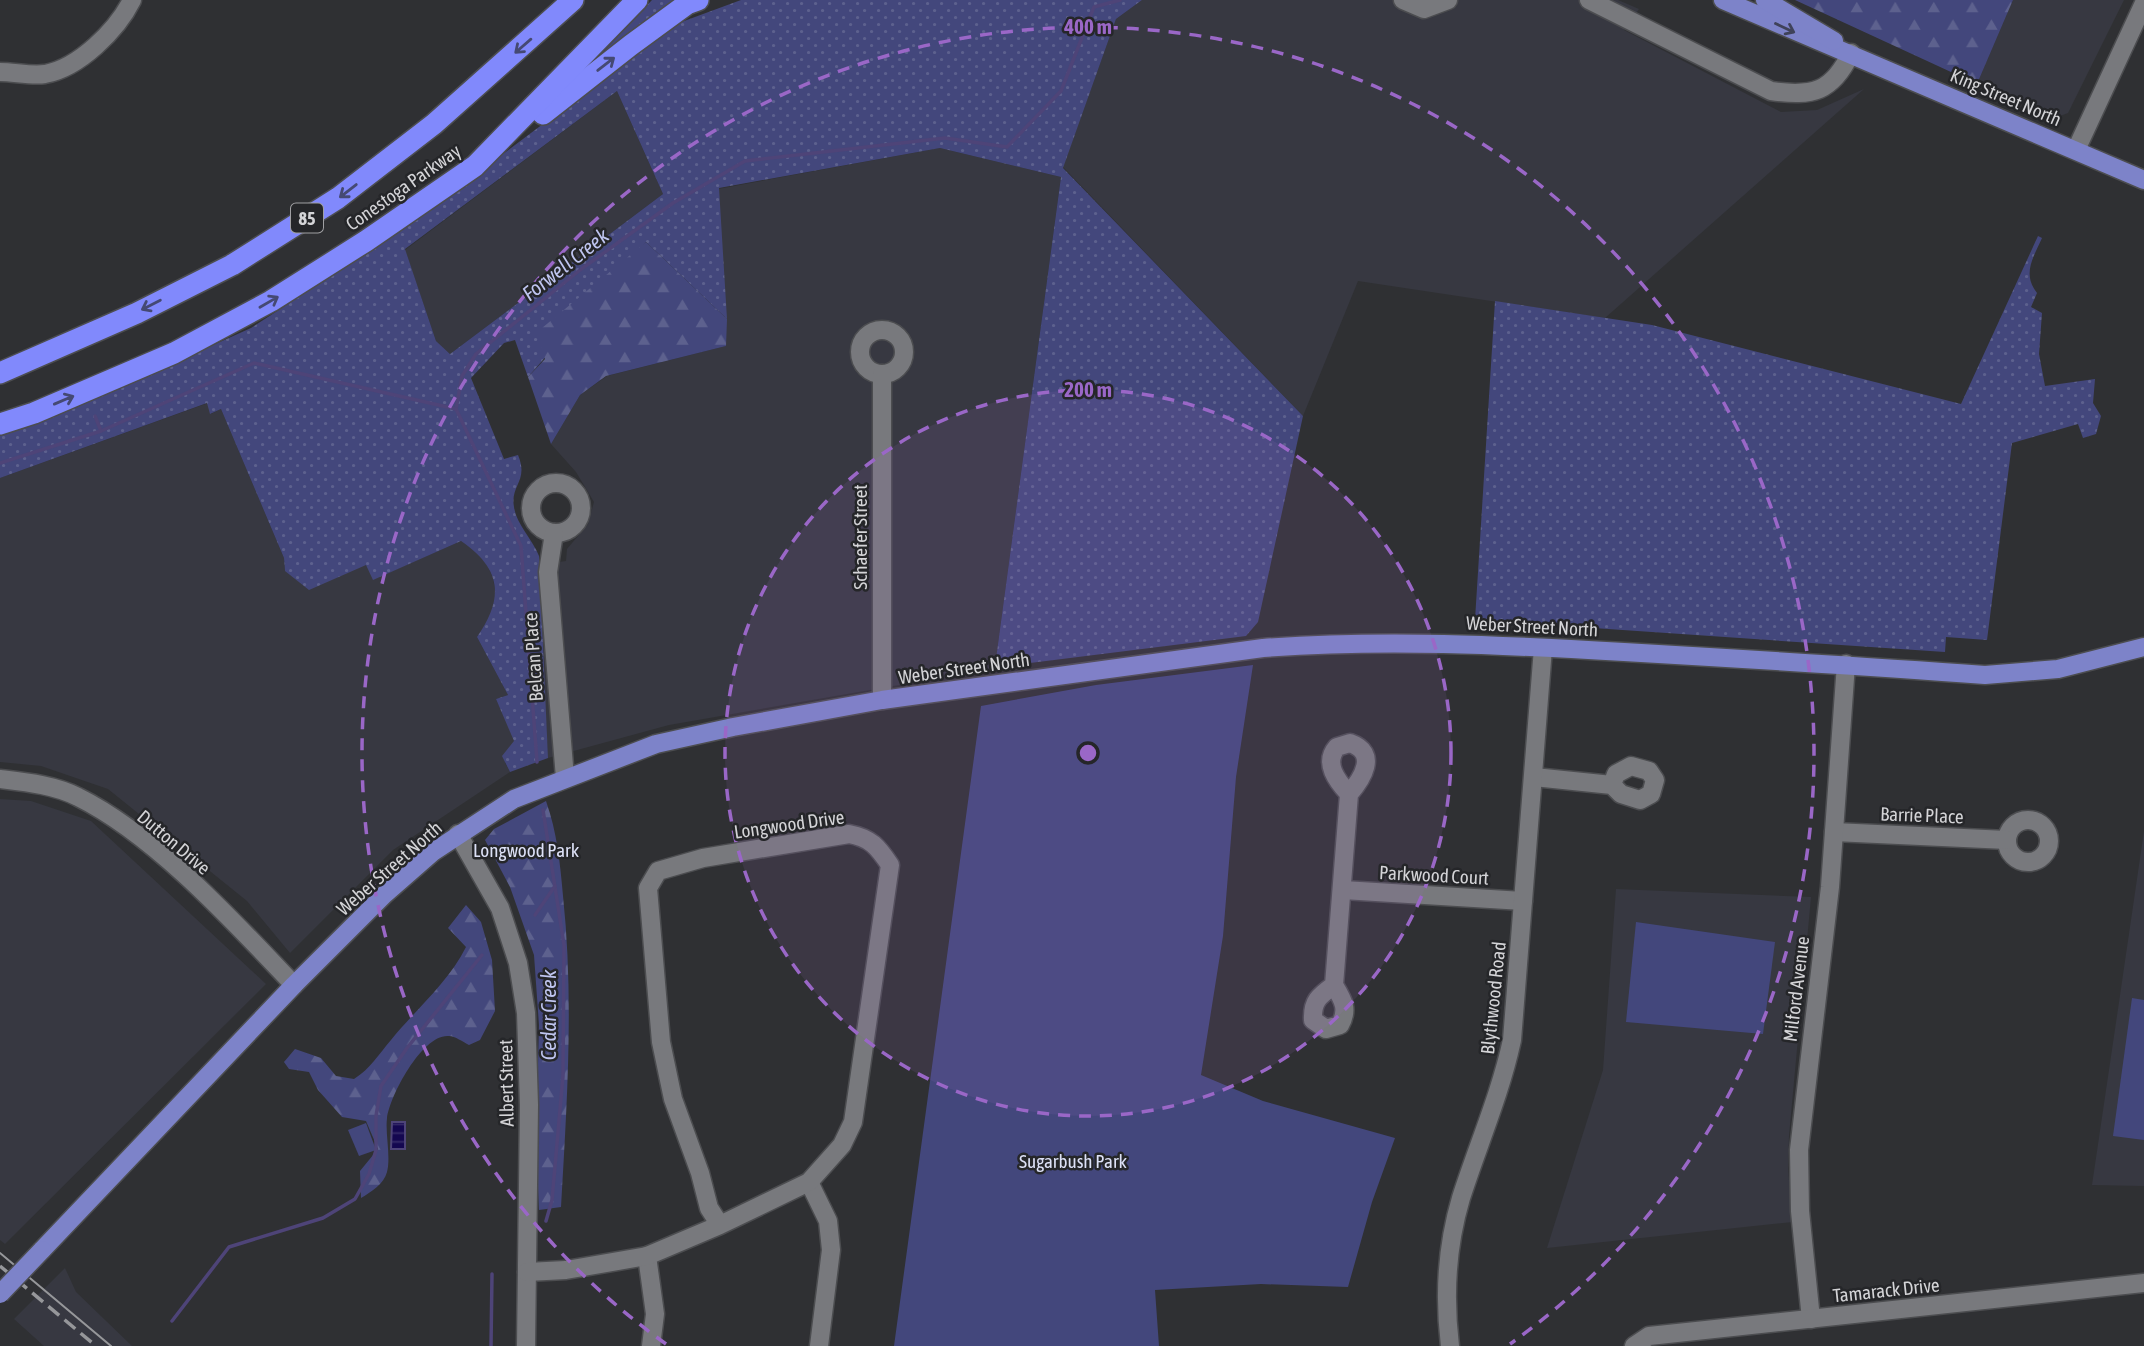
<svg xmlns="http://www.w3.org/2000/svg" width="2144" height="1346" font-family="'Asap Condensed',sans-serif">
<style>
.built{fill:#373841}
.grass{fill:url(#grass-dots);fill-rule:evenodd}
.forest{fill:url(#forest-firs)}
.park{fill:#43477c}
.water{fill:url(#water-rules);stroke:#4e4478;stroke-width:2}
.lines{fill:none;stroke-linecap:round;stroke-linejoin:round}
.stream{stroke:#4e4478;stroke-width:3.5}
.minor-casing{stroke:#4c4d50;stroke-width:21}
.major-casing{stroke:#4c4d50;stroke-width:21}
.highway-casing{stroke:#4c4d50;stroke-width:24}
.minor{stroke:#78797d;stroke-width:18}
.major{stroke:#7d83c9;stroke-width:18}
.highway{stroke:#8189fc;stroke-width:21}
.tram{stroke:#96979a;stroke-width:2}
.rail{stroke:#96979a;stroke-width:3.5;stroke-dasharray:14 7;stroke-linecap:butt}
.major-bridge-casing{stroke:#4c4d50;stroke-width:21;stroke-linecap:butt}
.major-bridge{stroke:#7d83c9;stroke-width:18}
.oneway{stroke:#3f4259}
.oneway2{stroke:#454973}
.ring{fill:none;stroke:#9a67c7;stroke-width:3.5;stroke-dasharray:12 9}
.labels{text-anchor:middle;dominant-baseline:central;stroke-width:5;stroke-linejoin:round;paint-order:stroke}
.shield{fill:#252629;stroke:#a0a0a3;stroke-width:2}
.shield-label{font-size:18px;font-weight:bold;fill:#d4d4d7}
.street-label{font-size:19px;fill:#d4d4d7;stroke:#252629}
.park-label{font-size:19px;fill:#dde1f7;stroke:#252629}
.water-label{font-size:21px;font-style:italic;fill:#bfc5f0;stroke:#252629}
.centre{fill:#9a67c7;stroke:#252629;stroke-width:3.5}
.ring-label{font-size:21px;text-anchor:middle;font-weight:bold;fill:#9a67c7;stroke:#252629;stroke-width:5;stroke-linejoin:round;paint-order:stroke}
</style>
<defs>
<pattern id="grass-dots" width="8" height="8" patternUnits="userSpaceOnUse" patternTransform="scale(1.75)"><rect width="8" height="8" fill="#43477c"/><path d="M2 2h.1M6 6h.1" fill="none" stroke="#5d618e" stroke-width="1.8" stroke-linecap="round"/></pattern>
<pattern id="forest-firs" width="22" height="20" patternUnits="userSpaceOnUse" patternTransform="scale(1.75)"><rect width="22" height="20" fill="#43477c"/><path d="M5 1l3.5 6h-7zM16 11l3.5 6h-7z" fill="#5d618e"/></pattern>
<pattern id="water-rules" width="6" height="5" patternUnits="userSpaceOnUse" patternTransform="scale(1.75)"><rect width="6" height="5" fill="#140750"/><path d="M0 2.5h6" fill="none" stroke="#352a68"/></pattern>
</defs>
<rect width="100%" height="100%" fill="#2f3033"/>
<g class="built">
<path d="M1142 0H1618L1639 9 1624 30 1781 112 1817 110 1864 89 1605 318 1358 281 1303 416 1063 167 1116 19Z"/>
<path d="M2013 0H2124L2068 113 2055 118 1977 84Z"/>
<path d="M617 91 663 194 450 354 436 341 405 250Z"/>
<path d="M940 148 1061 177 996 659 1015 665 669 725 548 758 537 565 566 561 567 549 588 524 594 502 576 472 551 444 580 395 607 376 726 346 718 189Z"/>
<path d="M208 403 211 414 221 409 284 558 285 571 366 565 374 579 461 541 483 556 493 578 496 597 492 616 477 637 508 695 496 699 515 741 505 763 510 772 393 850 290 953 247 901 108 789 41 766 0 762V478Z"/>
<path d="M0 799 31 801 91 821 266 984 5 1244 0 1240Z"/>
<path d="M2144 831V1186L2092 1185 2118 1009Z"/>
<path d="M1616 889 1811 897 1789 1136 1788 1169 1793 1222 1547 1248 1603 1070Z"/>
<path d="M65 1268 76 1292 132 1346H44L14 1319Z"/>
</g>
<g class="grass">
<path d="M652 0H684L609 55 605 50Z"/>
<path d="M741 0H1142L1116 19 1063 168 1303 416 1258 622 1246 636 1015 665 996 659 1061 177 940 148 719 188 727 319 646 242 528 377 515 340 504 343 471 378 504 459 518 455C529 481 510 485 514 507 516 524 533 540 539 556L548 758 510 772 502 756 514 741 496 699 508 695 477 637C504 598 502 569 461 541L373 580 366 565 309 590 285 571 284 558 221 409 210 414 207 403 0 478V432L53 417 251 328 398 233 676 24ZM617 91 663 194 450 354 436 341 405 249Z"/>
<path d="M2038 236 2042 238C2033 258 2022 274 2037 293L2031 307 2042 313 2039 354 2045 386 2095 379 2093 403 2101 416 2096 434 2083 438 2078 424 2012 443 1987 640 1946 637 1945 652 1475 620 1495 301 1652 325 1961 404Z"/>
</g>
<g class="forest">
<path d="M1795 0H2013L1977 84Z"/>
<path d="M646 242 727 319 726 346 606 376 580 395 551 444 528 377 545 359 536 333Z"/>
<path d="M546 801C557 832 560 863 563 896 574 999 567 1103 561 1207L539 1210 536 1143 539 1025 534 955 510 887 485 840 494 829Z"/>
<path d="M466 905 481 922 492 960 495 1011 480 1040 469 1045C463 1042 455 1036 449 1036 423 1033 390 1095 387 1118 385 1134 391 1156 387 1172 384 1184 371 1192 361 1198L360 1171 378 1149 366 1121 342 1117 318 1090 309 1072 289 1069 284 1062 295 1049 321 1058 336 1076 354 1079C371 1068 378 1055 391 1040 416 1009 448 983 466 947L448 928Z"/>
</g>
<g class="park">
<path d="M1253 665 1236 777 1223 936 1201 1075 1263 1101 1395 1138 1372 1202 1348 1287 1261 1284 1155 1290 1159 1346H894L981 706 1096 685Z"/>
<path d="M1636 922 1775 942 1763 1034 1626 1022Z"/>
<path d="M2132 998 2144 1000V1140L2113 1136Z"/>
<path d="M366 1123 376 1150 359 1156 348 1130Z"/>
</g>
<path class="water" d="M392 1122H405V1149H391Z"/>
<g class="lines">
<g class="stream">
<path d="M456 409 462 376 476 354 580 270 673 203 745 161 945 138 1007 147 1061 91 1094 7 1120 0"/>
<path d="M456 409 521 546 537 762"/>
<path d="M95 416 101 431"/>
<path d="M0 463 101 431 254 363 456 409"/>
<path d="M543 810 564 945 563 1076 552 1200 546 1221"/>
<path d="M535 915 555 886"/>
<path d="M172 1321 229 1247 323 1218 355 1199 369 1174 376 1150V1116L381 1086 407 1048 482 955"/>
<path d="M491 1346 492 1274"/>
</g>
<g class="minor-casing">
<g id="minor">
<path d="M1403 0 1424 9 1448 0"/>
<path d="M1589 0 1771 91C1813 97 1832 92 1851 53"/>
<path d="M0 72C14 72 31 76 45 74 79 68 117 30 132 0"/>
<path d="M2076 150 2144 3"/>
<circle cx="882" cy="352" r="22"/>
<circle cx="556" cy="508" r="25"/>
<path d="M554 533 548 572 565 778"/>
<path d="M882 700V374"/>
<path d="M1534 777 1612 785 1621 794 1640 800 1651 794 1655 780 1649 771 1631 766 1616 774 1612 785"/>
<path d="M0 779C25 782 55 785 78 797 155 835 234 922 294 985"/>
<circle cx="2028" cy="841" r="21"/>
<path d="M1834 832 2007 840"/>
<path d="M458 834 500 908 518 963 526 1013 529 1105 526 1346"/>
<path d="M1343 890 1523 901"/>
<path d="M1334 985C1319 996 1312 1001 1313 1020L1326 1029 1340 1025C1349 1009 1343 1000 1334 985L1349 794C1362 779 1379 753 1350 743L1337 747C1323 763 1337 781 1349 794"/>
<path d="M809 1182 828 1221 831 1250 819 1346"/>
<path d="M647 1256 655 1314 651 1346"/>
<path d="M527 1272 566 1270 647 1256 720 1225 809 1182 842 1145 853 1122 890 865C878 847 871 838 849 834L703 858 658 871 648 888 661 1042 673 1099 700 1173 709 1208 720 1225"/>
<path d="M1811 1319 1800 1211 1799 1150 1830 887 1846 664"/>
<path d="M1450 1346C1444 1297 1447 1245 1461 1198 1478 1145 1500 1095 1512 1040L1543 648"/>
<path d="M1634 1346 1649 1336 2144 1283"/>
</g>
</g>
<g class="major-casing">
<g id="major">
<path d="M1723 0 2144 180"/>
<path d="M1765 0 1834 41"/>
<path d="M42 1250 294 985 385 894 433 852 514 799 656 744 733 727 882 700 1263 648C1384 639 1503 645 1624 652 1745 659 1865 666 1985 675L2058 669 2144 647"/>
</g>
</g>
<g class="highway-casing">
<g id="highway">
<path d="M543 114 631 45 687 4 698 0"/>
<path d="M0 373 137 313 232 265 338 198 434 124 573 0"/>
<path d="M0 424 34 413 174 353 271 301 366 241 475 166 637 0"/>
</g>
</g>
<use href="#minor" class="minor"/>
<use href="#major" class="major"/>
<use href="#highway" class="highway"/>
<path class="tram" d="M0 1253 111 1346"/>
<path class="rail" d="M0 1266 96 1346"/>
<g class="major-bridge-casing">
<path id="major-bridge" d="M0 1294 42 1250"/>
</g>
<use href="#major-bridge" class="major-bridge"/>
</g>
<defs><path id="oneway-shaft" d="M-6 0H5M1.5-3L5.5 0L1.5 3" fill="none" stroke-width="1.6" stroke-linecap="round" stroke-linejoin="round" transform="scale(1.75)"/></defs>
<use class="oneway" href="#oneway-shaft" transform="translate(1785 28) rotate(25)"/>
<g class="oneway2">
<use href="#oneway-shaft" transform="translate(523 46) rotate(139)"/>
<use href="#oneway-shaft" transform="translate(606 64) rotate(-38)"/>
<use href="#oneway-shaft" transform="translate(348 191) rotate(142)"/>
<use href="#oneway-shaft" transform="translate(269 302) rotate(-30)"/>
<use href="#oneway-shaft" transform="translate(151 305) rotate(153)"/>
<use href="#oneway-shaft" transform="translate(64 400) rotate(-23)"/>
</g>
<circle cx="1088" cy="753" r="363" fill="#9a67c7" fill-opacity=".12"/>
<g class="ring">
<circle cx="1088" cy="753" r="363"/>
<path d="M666 1344A726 726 0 1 1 1510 1344"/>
</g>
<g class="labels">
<rect class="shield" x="291" y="203.5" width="32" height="29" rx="5"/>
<g class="shield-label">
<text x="307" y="218">85</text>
</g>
<g class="street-label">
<text transform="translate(2006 97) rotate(23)">King Street North</text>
<text transform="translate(403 187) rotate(-35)">Conestoga Parkway</text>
<text transform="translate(860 537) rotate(-90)">Schaefer Street</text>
<text transform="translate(1532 626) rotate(3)">Weber Street North</text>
<text transform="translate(533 657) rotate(-94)">Belcan Place</text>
<text transform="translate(964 668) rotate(-8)">Weber Street North</text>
<text transform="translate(1922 815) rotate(2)">Barrie Place</text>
<text transform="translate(789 824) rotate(-8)">Longwood Drive</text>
<text transform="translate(174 842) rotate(40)">Dutton Drive</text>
<text transform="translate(389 868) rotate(-41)">Weber Street North</text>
<text transform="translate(1434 875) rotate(3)">Parkwood Court</text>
<text transform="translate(1796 989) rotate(-83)">Milford Avenue</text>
<text transform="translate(1493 998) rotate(-84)">Blythwood Road</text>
<text transform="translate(506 1083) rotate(-91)">Albert Street</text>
<text transform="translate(1886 1290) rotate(-6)">Tamarack Drive</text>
</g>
<g class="park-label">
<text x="526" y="850">Longwood Park</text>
<text x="1073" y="1161">Sugarbush Park</text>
</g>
<g class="water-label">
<text transform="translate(565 264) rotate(-38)">Forwell Creek</text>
<text transform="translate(548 1015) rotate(-90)">Cedar Creek</text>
</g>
</g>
<circle cx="1088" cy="753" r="10" class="centre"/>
<g class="ring-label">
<text x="1088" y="34">400 m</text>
<text x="1088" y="397">200 m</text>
</g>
</svg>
